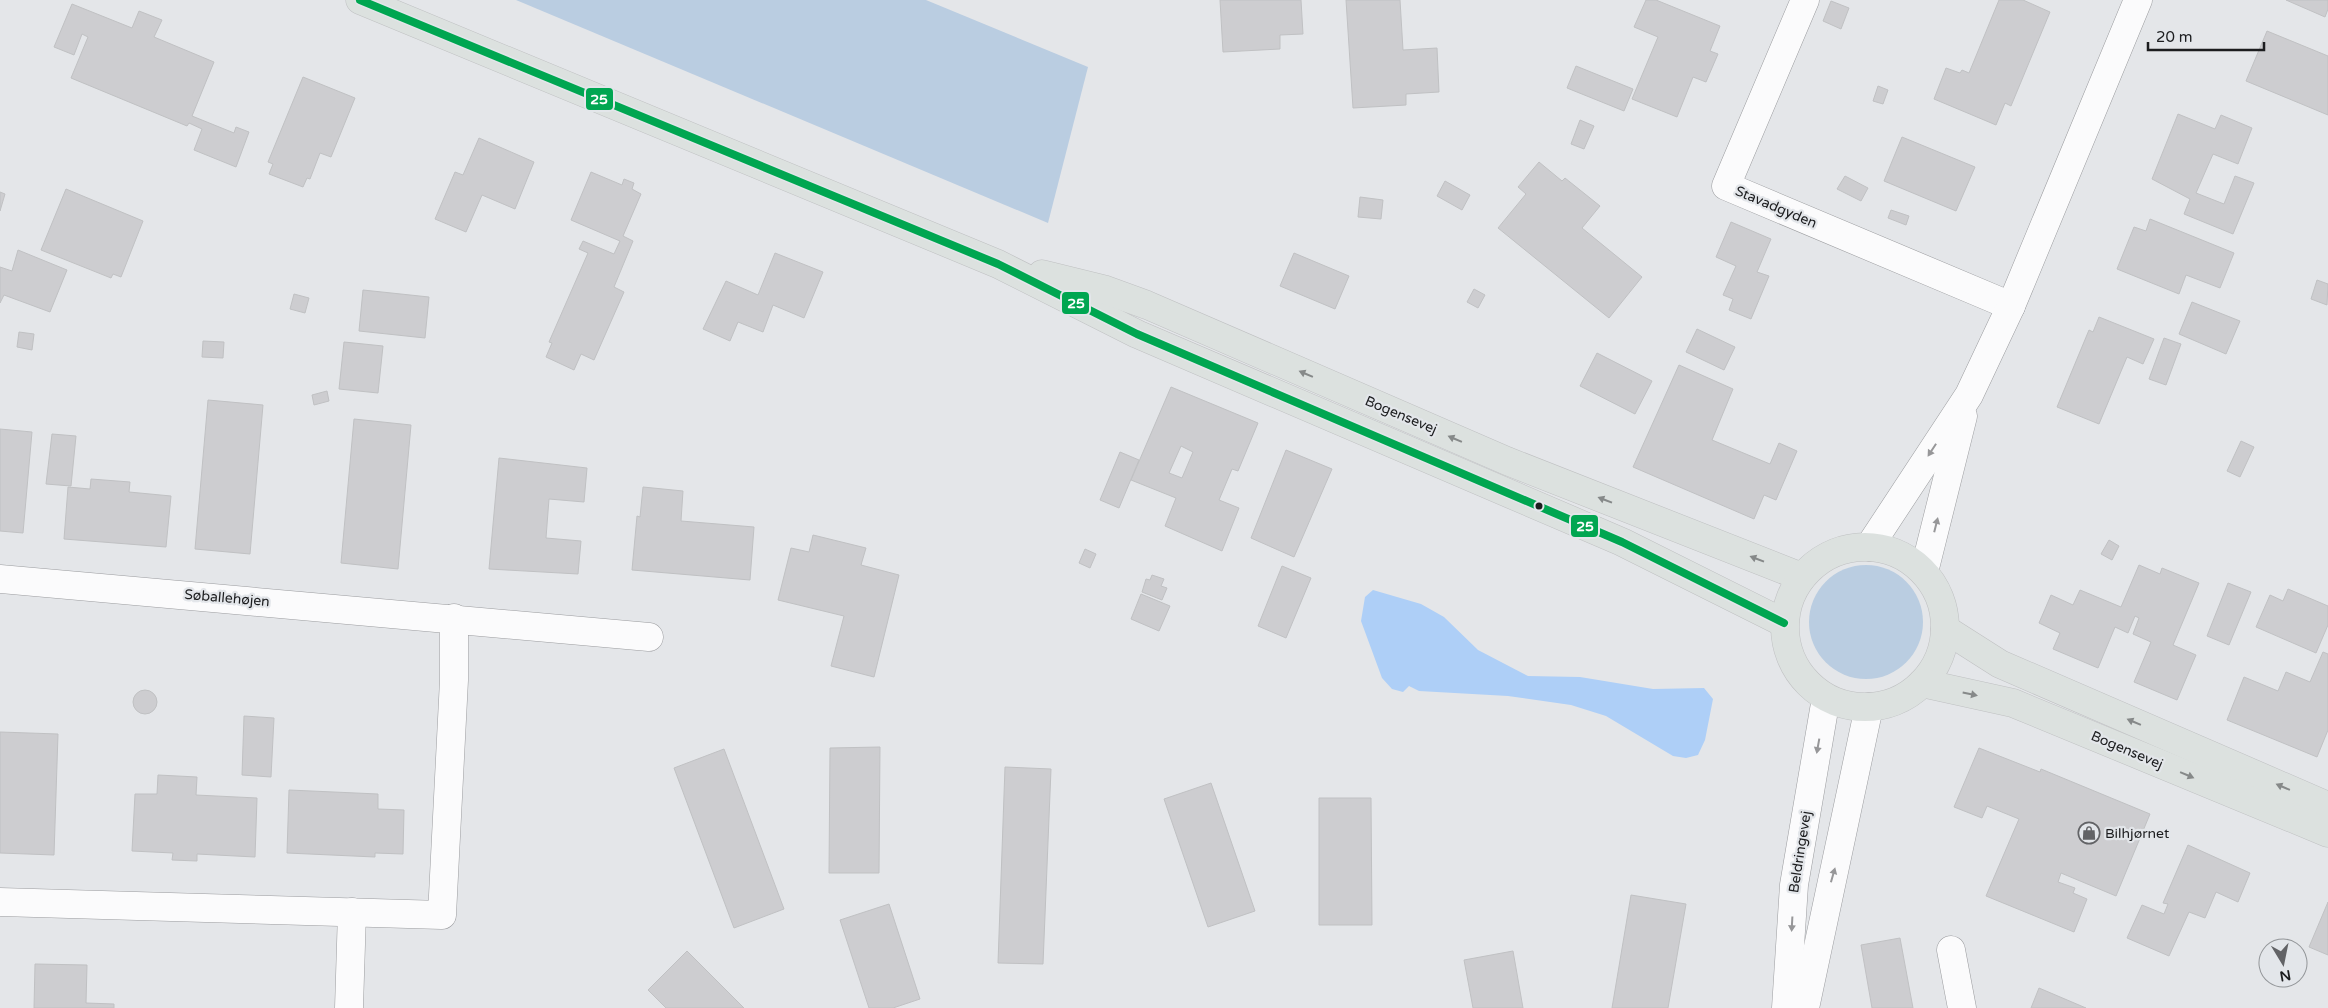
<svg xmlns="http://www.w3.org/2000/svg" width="2328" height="1008" font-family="'Varela Round',sans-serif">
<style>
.green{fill:#bacde1}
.water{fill:#aecff7}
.building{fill:#cdcdd0;stroke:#c0c1c3;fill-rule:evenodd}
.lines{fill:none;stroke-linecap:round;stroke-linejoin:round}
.minor-casing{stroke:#9b9c9f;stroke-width:29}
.major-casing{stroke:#bfc0c2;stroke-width:29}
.minor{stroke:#fbfbfc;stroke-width:28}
.major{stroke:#dce1df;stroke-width:28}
.bus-1-casing{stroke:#e3e6ea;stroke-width:11}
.bus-1{stroke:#00a651;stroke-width:8}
.oneway{fill:#868989}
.oneway2{fill:#979799}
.bus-dot{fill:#1c1d1f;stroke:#e3e6ea;stroke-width:2}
.labels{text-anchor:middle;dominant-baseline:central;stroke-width:4.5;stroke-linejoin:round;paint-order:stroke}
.street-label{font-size:14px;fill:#1c1d1f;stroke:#e3e6ea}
.poi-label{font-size:14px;fill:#1c1d1f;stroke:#e3e6ea;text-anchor:start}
.line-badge{stroke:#e3e6ea;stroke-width:2}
.badge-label{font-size:14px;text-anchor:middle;font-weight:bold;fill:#fff}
</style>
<rect width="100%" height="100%" fill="#e4e6e9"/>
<g class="green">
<path d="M516 0H926L1088 67 1048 223Z"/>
<circle cx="1866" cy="622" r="57"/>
</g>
<path class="water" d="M1373 590 1421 604 1444 617 1478 650 1528 676 1580 677 1653 689 1704 688 1713 699 1705 740 1698 755 1686 758 1673 756 1606 716 1571 705 1508 696 1419 691 1409 686 1403 692 1392 689 1382 678 1361 621 1365 597Z"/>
<g class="building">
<path d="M1220 0H1301L1303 34 1280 35V49L1223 52Z"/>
<path d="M1346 0H1400L1403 50 1437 48 1439 92 1406 94V105L1353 108Z"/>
<path d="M1646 0H1656L1720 26 1710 51 1718 54 1706 82 1693 77 1677 117 1632 99 1658 37 1634 27Z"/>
<path d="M1999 0H2023L2050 12 2011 106 2005 103 1996 125 1934 99 1946 68 1960 73 1962 70 1969 73Z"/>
<path d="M2286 0H2328V9L2325 17Z"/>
<path d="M1831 1 1849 8 1841 29 1823 21Z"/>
<path d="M72 4 132 28 139 11 162 20 154 37 214 62 192 116 234 133 236 127 249 132 236 167 194 150 202 129 189 123 187 126 71 78 88 37 82 34 74 55 54 47Z"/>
<path d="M2267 31 2328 56V115L2246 81Z"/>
<path d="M1576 66 1633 89 1624 111 1567 88Z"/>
<path d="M303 77 355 98 331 157 320 153 310 179 307 178 303 187 269 174 273 164 268 162Z"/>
<path d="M1878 86 1888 90 1883 104 1873 101Z"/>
<path d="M2178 114 2215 129 2221 115 2252 128 2238 164 2213 154 2196 193 2224 204 2235 176 2254 183 2233 234 2184 214 2190 199 2152 179Z"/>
<path d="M1580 120 1594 126 1584 149 1571 144Z"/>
<path d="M1902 137 1975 167 1956 211 1884 181Z"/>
<path d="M479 138 534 162 515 209 482 195 466 232 435 219 455 172 463 175Z"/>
<path d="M1539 162 1562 181 1565 178 1600 206 1582 228 1642 277 1609 318 1498 228 1526 194 1518 187Z"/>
<path d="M591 172 622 185 624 179 634 183 632 189 641 194 623 236 633 241 614 287 624 292 594 360 581 354 574 370 546 357 552 343 549 342 588 253 579 249 583 241 614 254 620 241 571 220Z"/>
<path d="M1845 176 1868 188 1861 201 1837 189Z"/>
<path d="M1445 181 1470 195 1462 210 1437 196Z"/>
<path d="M66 189 143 221 121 277 113 274 111 278 41 250Z"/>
<path d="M0 192 5 194 0 211Z"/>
<path d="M1360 197 1383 200 1381 219 1358 217Z"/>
<path d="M1891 210 1909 216 1906 225 1888 218Z"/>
<path d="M2150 219 2234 253 2220 288 2186 275 2179 294 2117 269 2134 227 2146 231Z"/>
<path d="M1731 222 1771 239 1757 272 1769 276 1751 319 1729 310 1733 299 1723 295 1736 266 1716 257Z"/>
<path d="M18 250 67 270 50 312 4 295 0 303V267L12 271Z"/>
<path d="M775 253 823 272 804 318 773 305 763 332 738 322 730 341 703 329 726 281 758 295Z"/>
<path d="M1294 253 1349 276 1335 309 1280 286Z"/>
<path d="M2317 280 2328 284 2327 305 2311 299Z"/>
<path d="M1474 289 1485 295 1478 308 1467 302Z"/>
<path d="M363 290 429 297 425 338 359 331Z"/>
<path d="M294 294 309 298 305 313 290 309Z"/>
<path d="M2192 302 2240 321 2226 354 2179 334Z"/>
<path d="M2099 317 2154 339 2143 364 2127 357 2099 424 2057 407 2089 330 2093 332Z"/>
<path d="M1697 329 1735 347 1724 370 1686 352Z"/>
<path d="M19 332 34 334 32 350 17 347Z"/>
<path d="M2164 338 2181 344 2166 385 2149 379Z"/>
<path d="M203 341 224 342 223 358 202 357Z"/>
<path d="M344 342 383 346 378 393 339 389Z"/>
<path d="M1597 353 1652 381 1635 414 1580 386Z"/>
<path d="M1679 365 1733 389 1712 440 1770 464 1779 443 1797 451 1776 500 1764 495 1754 519 1633 467Z"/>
<path d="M1171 387 1258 423 1238 471 1232 469 1219 500 1239 508 1222 551 1165 526 1176 498 1131 480ZM1181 446 1193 452 1182 478 1169 473Z"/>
<path d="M327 391 329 401 314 405 312 395Z"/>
<path d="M208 400 263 405 250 554 195 549Z"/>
<path d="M354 419 411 425 398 569 341 563Z"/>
<path d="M0 429 32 432 23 533 0 531Z"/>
<path d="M52 434 76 436 71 486 46 484Z"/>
<path d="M2241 441 2254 447 2240 477 2227 471Z"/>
<path d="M1286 450 1332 469 1294 557 1251 538Z"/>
<path d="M1120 452 1139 460 1119 508 1100 500Z"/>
<path d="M499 458 587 468 584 502 549 499 546 538 581 541 578 574 489 569Z"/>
<path d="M91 479 130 482 129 492 171 496 166 547 64 539 68 487 90 489Z"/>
<path d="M643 487 683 491 681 521 754 527 750 580 632 570 637 516 640 517Z"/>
<path d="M813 535 866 548 861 565 899 575 874 677 831 666 844 616 778 600 791 548 809 552Z"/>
<path d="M2109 540 2119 546 2112 560 2101 554Z"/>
<path d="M1085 549 1096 554 1090 568 1079 563Z"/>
<path d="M2139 565 2160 574 2162 568 2199 583 2173 645 2196 655 2177 700 2134 682 2151 642 2133 634 2139 618 2135 616 2128 633 2115 627 2098 668 2053 649 2060 633 2039 623 2051 595 2073 605 2080 590 2121 607Z"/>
<path d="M1282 566 1311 578 1286 638 1258 626Z"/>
<path d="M1152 575 1164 579 1161 586 1167 588 1162 600 1142 592 1146 579 1150 580Z"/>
<path d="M2228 583 2251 592 2229 645 2207 636Z"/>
<path d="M2288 589 2328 606V625L2316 653 2256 627 2270 595 2283 601Z"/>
<path d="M1141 594 1170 606 1159 631 1131 619Z"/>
<path d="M2323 652 2328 654V730L2317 757 2227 720 2244 677 2278 691 2286 672 2310 682Z"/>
<circle cx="145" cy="702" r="12"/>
<path d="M244 716 274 718 271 777 242 775Z"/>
<path d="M0 732 58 734 54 855 0 853Z"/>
<path d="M880 747 879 873H829L830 748Z"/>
<path d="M1979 748 2040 772 2041 769 2150 814 2116 896 2061 873 2058 882 2075 888 2073 893 2087 899 2074 932 1986 896 2019 819 1987 806 1982 818 1954 807Z"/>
<path d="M724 749 784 909 734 928 674 768Z"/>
<path d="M1005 767 1051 769 1043 964 998 963Z"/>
<path d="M158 775 197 777 196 795 257 798 255 857 197 854V861L172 860 173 853 132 851 135 794H157Z"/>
<path d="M1211 783 1255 911 1208 927 1164 799Z"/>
<path d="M289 790 378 794V809L404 810 403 854 375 853V857L287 853Z"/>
<path d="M1319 798H1371L1372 925H1319Z"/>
<path d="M2188 845 2250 873 2238 902 2216 892 2205 918 2189 912 2169 956 2127 938 2142 905 2164 914 2168 904 2163 903Z"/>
<path d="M1631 895 1686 904 1668 1008H1612Z"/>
<path d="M2328 902V955L2309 947Z"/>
<path d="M889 904 920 999 893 1008H869L840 920Z"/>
<path d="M1900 938 1913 1008H1872L1861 945Z"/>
<path d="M687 951 744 1008H666L648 990Z"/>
<path d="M1513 951 1523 1008H1473L1464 960Z"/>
<path d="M35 964 87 965 86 1003 114 1004V1008H34Z"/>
<path d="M2039 988 2086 1008H2031Z"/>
</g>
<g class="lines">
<g class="minor-casing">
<g id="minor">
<path d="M1805 0 1726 186 2011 306"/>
<path d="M1869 547 1969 395 2011 306 2138 0"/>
<path d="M1924 572 1963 416"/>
<path d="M0 579 649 637"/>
<path d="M0 902 442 915 454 680V618"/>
<path d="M1951 950 1962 1008"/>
<path d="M349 1008 352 912"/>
<path d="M1786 1008 1794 885 1826 698"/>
<path d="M1805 1008 1869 707"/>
</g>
</g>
<g class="major-casing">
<g id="major">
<path d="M360 0 998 264 1137 334 1622 542 1784 623"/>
<path d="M1042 274 1103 289 1147 305 1507 461 1802 577"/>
<circle cx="1865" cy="627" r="80"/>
<path d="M1945 629 2000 664 2328 806"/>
<path d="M1922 683 2013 703 2328 833"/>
</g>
</g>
<use href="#minor" class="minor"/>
<use href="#major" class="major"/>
<g class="bus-1-casing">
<path id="bus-1" d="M360 0 998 264 1137 334 1622 542 1784 623"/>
</g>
<use href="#bus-1" class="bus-1"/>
</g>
<defs><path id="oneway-solid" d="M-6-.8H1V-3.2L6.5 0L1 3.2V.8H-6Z" transform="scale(1.25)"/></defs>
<g class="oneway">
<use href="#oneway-solid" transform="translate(1306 374) rotate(-157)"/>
<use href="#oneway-solid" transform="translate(1455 439) rotate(-157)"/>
<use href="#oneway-solid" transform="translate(1605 500) rotate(-159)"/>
<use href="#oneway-solid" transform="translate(1757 559) rotate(-159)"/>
<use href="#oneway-solid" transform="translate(1970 694) rotate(12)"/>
<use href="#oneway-solid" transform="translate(2134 722) rotate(-157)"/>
<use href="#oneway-solid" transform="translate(2187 775) rotate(23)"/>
<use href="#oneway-solid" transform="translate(2283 787) rotate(-157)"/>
</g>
<g class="oneway2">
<use href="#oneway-solid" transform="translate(1932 450) rotate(123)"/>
<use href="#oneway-solid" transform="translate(1936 525) rotate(-76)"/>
<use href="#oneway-solid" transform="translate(1818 746) rotate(100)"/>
<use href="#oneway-solid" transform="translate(1833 875) rotate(-74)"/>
<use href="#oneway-solid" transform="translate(1792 924) rotate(93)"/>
</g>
<defs>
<g id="shop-ring" transform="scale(1.125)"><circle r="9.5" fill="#e3e6ea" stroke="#626366" stroke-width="1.5"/><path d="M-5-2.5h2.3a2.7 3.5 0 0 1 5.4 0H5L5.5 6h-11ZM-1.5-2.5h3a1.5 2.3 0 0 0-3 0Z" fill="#626366"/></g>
</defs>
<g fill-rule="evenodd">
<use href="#shop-ring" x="2089" y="833"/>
</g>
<circle class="bus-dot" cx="1539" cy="506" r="4.5"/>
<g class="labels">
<g class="street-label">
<text transform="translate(1776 207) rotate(23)">Stavadgyden</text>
<text transform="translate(1401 415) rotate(23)">Bogensevej</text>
<text transform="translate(227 598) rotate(5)">Søballehøjen</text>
<text transform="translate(2127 750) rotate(23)">Bogensevej</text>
<text transform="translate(1800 852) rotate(-81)">Beldringevej</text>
</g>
<g class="poi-label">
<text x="2105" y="833">Bilhjørnet</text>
</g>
</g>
<g class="line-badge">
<rect x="585" y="87" width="29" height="24" rx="5" fill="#00a651"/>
<rect x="1061" y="291" width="29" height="24" rx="5" fill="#00a651"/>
<rect x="1570" y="514" width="29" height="24" rx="5" fill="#00a651"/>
</g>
<g class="badge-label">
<text x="599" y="104">25</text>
<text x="1076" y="308">25</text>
<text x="1585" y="531">25</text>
</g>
<g transform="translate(2283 963) rotate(170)"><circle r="24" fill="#e3e6ea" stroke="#939699"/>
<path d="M0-4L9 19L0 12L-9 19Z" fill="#626366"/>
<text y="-8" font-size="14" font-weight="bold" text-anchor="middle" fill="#1c1d1f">N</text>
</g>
<path d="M2148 42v8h116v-8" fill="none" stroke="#1c1d1f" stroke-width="2.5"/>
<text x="2156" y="42" font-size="15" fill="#1c1d1f" stroke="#e3e6ea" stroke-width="4" paint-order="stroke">20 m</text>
</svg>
